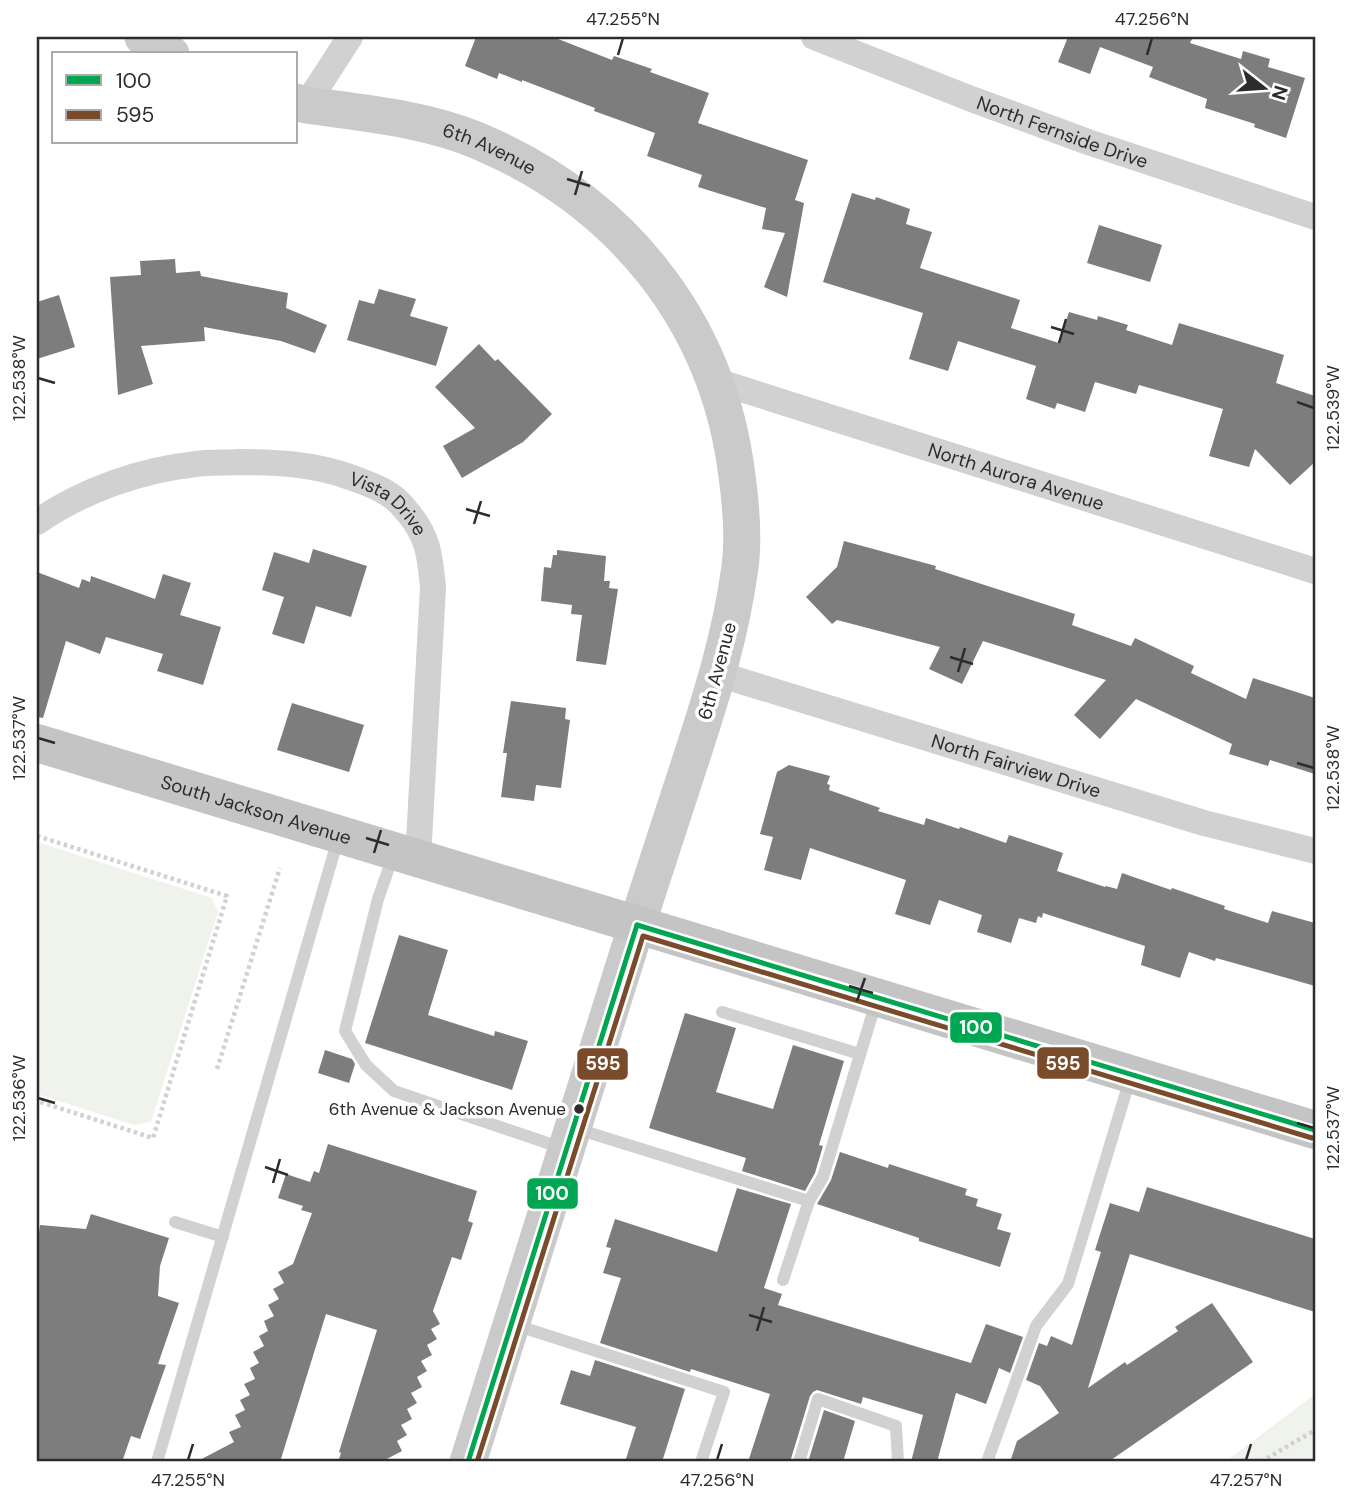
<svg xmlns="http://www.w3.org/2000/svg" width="1352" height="1499" font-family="'DM Sans',sans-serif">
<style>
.green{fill:#f0f3eb}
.building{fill:#7d7d7d}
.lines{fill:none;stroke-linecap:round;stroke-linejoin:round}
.path{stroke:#d1d1d1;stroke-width:4.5;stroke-dasharray:3.5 3.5;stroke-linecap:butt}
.lane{stroke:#d1d1d1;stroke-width:12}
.street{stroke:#d1d1d1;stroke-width:26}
.secondary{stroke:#cacaca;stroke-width:37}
.primary{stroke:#c4c4c4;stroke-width:38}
.bus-1-casing{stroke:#fff;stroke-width:10}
.bus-2-casing{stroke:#fff;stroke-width:10}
.bus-1{stroke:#00a651;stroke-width:5}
.bus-2{stroke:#7a4b2a;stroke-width:5}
.ticks{fill:none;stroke:#2c2c2c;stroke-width:2.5}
.bus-dot{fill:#2c2c2c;stroke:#fff;stroke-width:2.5}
.labels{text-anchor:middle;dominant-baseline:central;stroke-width:7;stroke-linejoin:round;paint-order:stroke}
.bus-label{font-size:17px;fill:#2c2c2c;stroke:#fff;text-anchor:end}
.street-label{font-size:19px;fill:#2c2c2c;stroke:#fff}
.line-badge{stroke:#fff;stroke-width:2.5}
.badge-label{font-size:19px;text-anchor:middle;font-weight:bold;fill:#fff}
.neatline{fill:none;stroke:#2c2c2c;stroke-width:2.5}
.ticks-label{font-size:18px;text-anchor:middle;fill:#2c2c2c}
</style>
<rect width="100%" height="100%" fill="#fff"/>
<g class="green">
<path d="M37 842 212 898 218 912 151 1122 134 1125 37 1094Z"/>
<path d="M1315 1394V1462H1225Z"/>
</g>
<g class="building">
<path d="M476 37H553L612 60 614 56 652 69 650 72 709 93 698 123 808 160 795 200 804 203 787 297 764 287 785 233 762 229 766 208 698 187 702 175 647 156 655 133 594 111 595 108 522 80V82L499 73 497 79 465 66Z"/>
<path d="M1068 37H1193L1190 43 1241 59 1243 51 1270 59 1268 67 1305 78 1286 138 1254 127 1255 124 1205 108 1207 99 1149 77 1153 67 1100 47 1090 74 1058 62Z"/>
<path d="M852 193 875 200 876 197 910 209 906 224 932 232 920 268 1020 300 1011 328 1059 343 1069 312 1097 320 1098 316 1128 325 1126 330 1172 345 1179 323 1284 355 1276 383 1315 396V462L1290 485 1255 449 1249 467 1209 456 1223 409 1139 385 1136 394 1095 382 1085 412 1057 403 1055 409 1026 399 1036 366 958 341 948 371 909 359 923 313 823 282Z"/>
<path d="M1099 225 1162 245 1150 282 1087 263Z"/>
<path d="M175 259 176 273 200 271 201 276 288 293 286 308 327 325 315 353 281 341 204 327 205 341 141 346 153 384 118 395 110 277 141 275 140 261Z"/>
<path d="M379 289 416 299 410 316 448 327 436 366 347 340 359 300 374 304Z"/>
<path d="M59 295 75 347 37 359V302Z"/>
<path d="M479 344 495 361 498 359 552 414 523 442 462 478 443 446 475 428 435 387Z"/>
<path d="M844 541 936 566 935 569 1075 614 1072 625 1131 646 1135 638 1194 666 1191 673 1246 699 1253 678 1315 698V774L1270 760 1268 766 1229 754 1232 744 1136 699 1100 739 1074 715 1106 680 983 641 962 684 929 669 940 647 837 620 832 624 806 597 837 567Z"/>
<path d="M313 549 367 566 351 617 316 606 304 644 272 634 284 597 262 590 274 552 309 563Z"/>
<path d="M557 550 606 556 604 581H610L609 588 618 589 606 665 576 661 582 615 571 614 572 605 541 601 544 567 551 568 553 555H557Z"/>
<path d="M37 572 79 588 82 579 90 582 91 576 155 599 163 574 191 583 180 615 221 627 203 685 157 671 163 654 106 637 100 654 66 641 43 718 37 717Z"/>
<path d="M511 701 566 708 565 719 570 720 561 788 536 785 534 801 501 797 507 753H503Z"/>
<path d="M292 703 364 725 349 772 277 750Z"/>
<path d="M789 765 830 776 827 784 830 785 829 790 880 808 878 811 924 825 926 818 959 829 960 827 1006 843 1009 835 1063 853 1057 871 1105 887 1106 886 1117 889 1122 873 1171 890 1172 888 1225 906 1224 909 1268 923 1272 911 1315 923V986L1216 958 1215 961 1189 952 1180 978 1141 965 1145 946 1043 913 1042 918 1038 916 1036 923 1019 918 1011 943 977 932 982 915 939 900 930 925 895 914 906 880 810 848 801 880 764 870 773 837 760 834 777 772Z"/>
<path d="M399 935 448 950 428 1015 494 1036 495 1031 528 1041 512 1090 365 1043Z"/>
<path d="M685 1013 736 1028 716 1092 773 1109 793 1045 844 1061 819 1145 823 1146 815 1173 805 1191 742 1171 746 1158 649 1128Z"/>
<path d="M325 1050 352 1059 355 1064 349 1083 318 1073Z"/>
<path d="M328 1144 477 1191 468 1221 473 1223 461 1260 452 1257 433 1311 440 1324 431 1329 437 1339 427 1345 432 1355 421 1361 427 1371 417 1377 422 1387 411 1393 417 1403 407 1409 412 1419 401 1425 407 1435 397 1441 402 1451 381 1462H338L341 1453 339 1452 377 1330 326 1314 280 1462H196L234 1442 229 1432 241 1427 235 1415 245 1410 240 1400 250 1395 244 1384 255 1379 250 1368 259 1363 253 1352 264 1346 259 1336 268 1331 264 1321 274 1316 268 1305 279 1299 273 1289 284 1283 278 1272 293 1264 312 1213 301 1210 303 1206 278 1198 286 1174 310 1182 314 1171 319 1173Z"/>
<path d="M840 1152 888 1168 889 1164 967 1189 965 1195 978 1199 976 1206 1002 1214 997 1229 1011 1233 1000 1267 919 1241V1238L817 1204 831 1180Z"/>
<path d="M1147 1187 1315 1239V1312L1130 1254 1088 1388 1125 1362 1127 1365 1178 1331 1175 1327 1212 1303 1253 1362 1108 1462H1010L1017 1441 1059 1413 1040 1386 1026 1380 1039 1343 1047 1346 1051 1336 1072 1345 1101 1252 1095 1250 1110 1203 1139 1212Z"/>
<path d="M737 1188 791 1204 764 1288 782 1294 778 1305 971 1363 986 1324 1023 1337 1010 1373 999 1368 986 1404 956 1393 937 1462H911L923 1415 863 1397 861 1404 817 1390 813 1392 810 1396 790 1462H748L770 1394 691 1369 690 1372 600 1343 621 1278 603 1273 611 1248 606 1247 615 1219 717 1252Z"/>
<path d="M91 1214 169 1238 160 1266 158 1296 179 1303 158 1364 166 1365 140 1439 131 1436 122 1462H37V1248L40 1225 86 1229Z"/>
<path d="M595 1360 685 1389 662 1462H625L636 1427 560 1404 571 1370 590 1376Z"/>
<path d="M824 1410 855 1421 843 1462H808Z"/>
</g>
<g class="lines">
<g class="path">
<path d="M37 836 227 896 153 1138 37 1101"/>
<path d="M217 1069 280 868"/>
<path d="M1261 1462 1315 1430"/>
</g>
<g class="lane">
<path d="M393 856 378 899 345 1031 366 1065 394 1091 565 1149"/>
<path d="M722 1012 860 1054"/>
<path d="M577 1129 809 1201"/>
<path d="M175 1222 223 1237"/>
<path d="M783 1280 809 1201 823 1177 876 1002"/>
<path d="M515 1325 724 1392 701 1462"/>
<path d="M157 1462 338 839"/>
<path d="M799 1462 818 1399 896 1426 898 1462"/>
<path d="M987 1462 1036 1326 1068 1284 1130 1079"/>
</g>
<g class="street">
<path id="s1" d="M814 37 974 100 1088 142 1315 217"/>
<path d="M306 105 350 37"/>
<path id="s2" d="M716 381 1315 571"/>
<path id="s3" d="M37 522C83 490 141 470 196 464 210 462 225 463 239 462 277 462 314 464 350 477 371 485 391 491 405 509 428 535 430 554 433 588L418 859"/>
<path id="s4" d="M718 674 1204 823 1315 851"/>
</g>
<g class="secondary">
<path d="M143 37 171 54"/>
<path id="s5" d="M296 102 306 105C363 113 422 118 476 140 619 200 718 319 737 476 741 505 744 537 740 567 731 634 712 695 691 759 671 820 651 880 632 940 577 1114 523 1288 468 1462"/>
</g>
<path class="primary" id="s6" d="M37 743 1315 1130"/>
<g class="bus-1-casing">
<g id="bus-1">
<path d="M637 925 1315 1130"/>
<path d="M468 1462 637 925"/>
</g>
</g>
<g class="bus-2-casing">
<path id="bus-2" d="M477 1462 643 936 1312 1138"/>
</g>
<use href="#bus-1" class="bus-1"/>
<use href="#bus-2" class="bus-2"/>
</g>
<path class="ticks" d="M618 55 623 38M1147 55 1152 38M567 179 590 186M575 195 582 171M1051 327 1074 334M1059 343 1066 319M38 378 55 383M1297 402 1314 408M466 509 490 516M474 524 481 501M950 657 973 664M958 672 965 648M38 738 55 743M1297 763 1314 768M366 838 389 845M374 853 381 830M849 986 873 993M857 1001 865 978M38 1098 55 1103M1297 1123 1314 1128M265 1167 288 1175M273 1183 280 1159M749 1315 772 1322M757 1331 764 1307M188 1460 193 1444M717 1460 722 1444M1246 1460 1251 1444"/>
<circle class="bus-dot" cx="579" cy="1109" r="6"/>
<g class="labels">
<g class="bus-label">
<text x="566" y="1109">6th Avenue &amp; Jackson Avenue</text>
</g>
<g class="street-label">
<text stroke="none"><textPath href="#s1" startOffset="266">North Fernside Drive</textPath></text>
<text stroke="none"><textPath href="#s5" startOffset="200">6th Avenue</textPath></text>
<text stroke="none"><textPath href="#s2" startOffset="315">North Aurora Avenue</textPath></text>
<text stroke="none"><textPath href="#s3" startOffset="374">Vista Drive</textPath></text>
<text transform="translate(717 671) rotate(-75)">6th Avenue</text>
<text stroke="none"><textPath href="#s4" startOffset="312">North Fairview Drive</textPath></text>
<text stroke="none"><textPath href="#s6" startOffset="229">South Jackson Avenue</textPath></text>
</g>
</g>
<g class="line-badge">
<rect x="949" y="1011" width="54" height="33" rx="7" fill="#00a651"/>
<rect x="1036" y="1046" width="54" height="34" rx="7" fill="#7a4b2a"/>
<rect x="576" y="1047" width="53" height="34" rx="7" fill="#7a4b2a"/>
<rect x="526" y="1177" width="53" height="33" rx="7" fill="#00a651"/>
</g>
<g class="badge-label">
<text x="976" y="1034">100</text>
<text x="1063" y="1070">595</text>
<text x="603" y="1070">595</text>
<text x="552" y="1200">100</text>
</g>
<rect width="1352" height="1499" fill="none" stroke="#ffffff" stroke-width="77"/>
<rect x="52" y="52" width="245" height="91" fill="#ffffff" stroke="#ababab" stroke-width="2"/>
<rect x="66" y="75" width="35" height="10" fill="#00a651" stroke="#ababab" stroke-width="2"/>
<text x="116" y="88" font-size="21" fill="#2c2c2c">100</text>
<rect x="66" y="110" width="35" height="10" fill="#7a4b2a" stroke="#ababab" stroke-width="2"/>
<text x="116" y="122" font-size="21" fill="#2c2c2c">595</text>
<g transform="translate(1264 88) rotate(107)" stroke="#ffffff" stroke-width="5" paint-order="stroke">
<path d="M0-5L12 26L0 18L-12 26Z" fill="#2c2c2c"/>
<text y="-10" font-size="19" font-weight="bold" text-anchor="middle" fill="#2c2c2c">N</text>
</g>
<rect x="38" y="38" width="1276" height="1422" class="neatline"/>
<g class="ticks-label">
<text x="623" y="25">47.255°N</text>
<text x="1152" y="25">47.256°N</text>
<text transform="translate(19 378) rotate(-90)" y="6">122.538°W</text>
<text transform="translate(1333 408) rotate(-90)" y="6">122.539°W</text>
<text transform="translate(19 738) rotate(-90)" y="6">122.537°W</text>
<text transform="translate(1333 768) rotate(-90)" y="6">122.538°W</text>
<text transform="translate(19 1098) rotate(-90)" y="6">122.536°W</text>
<text transform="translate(1333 1128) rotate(-90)" y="6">122.537°W</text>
<text x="188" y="1486">47.255°N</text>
<text x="717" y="1486">47.256°N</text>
<text x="1246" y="1486">47.257°N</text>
</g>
</svg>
